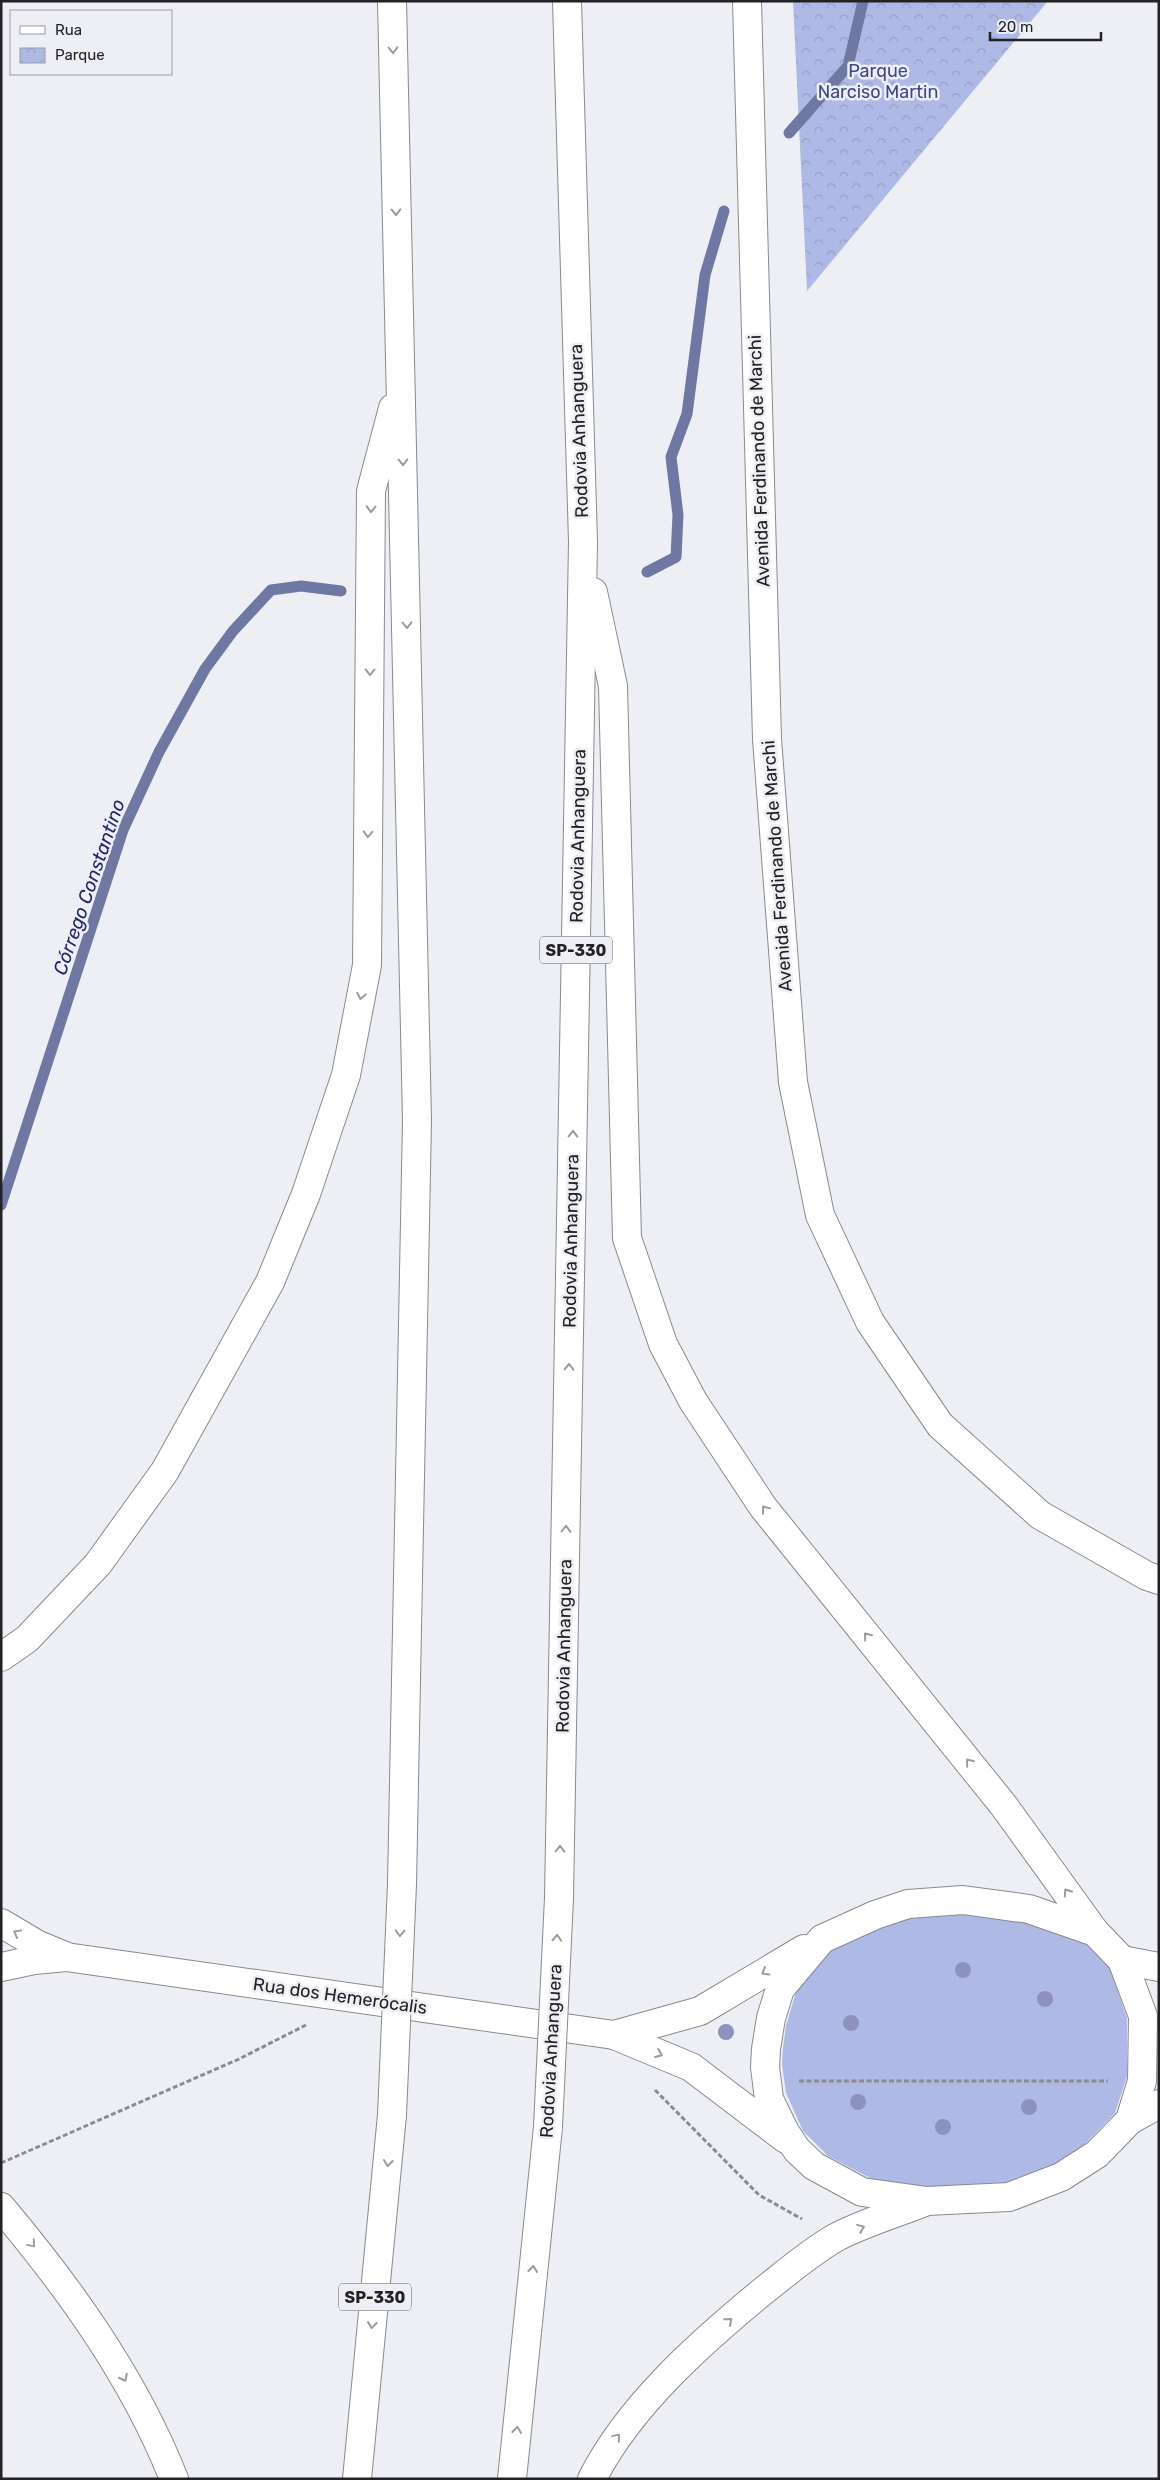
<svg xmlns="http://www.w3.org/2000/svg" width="1160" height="2480" font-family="Rubik,sans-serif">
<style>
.grass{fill:#afb9e5}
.park{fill:url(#park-crowns)}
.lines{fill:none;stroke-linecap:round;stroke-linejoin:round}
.stream{stroke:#6e78a3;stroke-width:11}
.street-casing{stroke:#888a8e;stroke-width:30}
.secondary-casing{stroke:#888a8e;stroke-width:30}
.highway-casing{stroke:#888a8e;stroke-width:30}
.path{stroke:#8b8c90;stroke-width:3;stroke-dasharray:5 2.5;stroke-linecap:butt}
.street{stroke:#fff;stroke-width:28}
.secondary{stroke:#fff;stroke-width:28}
.highway{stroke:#fff;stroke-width:28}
.highway-bridge-casing{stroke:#888a8e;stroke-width:30;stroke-linecap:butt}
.highway-bridge{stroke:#fff;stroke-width:28}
.tree{fill:#8d92bd}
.oneway{stroke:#9c9c9c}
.labels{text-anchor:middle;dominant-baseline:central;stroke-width:5;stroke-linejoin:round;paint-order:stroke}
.shield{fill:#eeeff4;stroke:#5f6062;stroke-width:1}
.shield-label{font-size:16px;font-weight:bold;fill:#222224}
.park-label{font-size:18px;fill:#3d4690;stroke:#eeeff4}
.street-label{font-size:18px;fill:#222224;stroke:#eeeff4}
.water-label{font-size:19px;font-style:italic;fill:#22266d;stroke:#eeeff4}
</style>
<defs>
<pattern id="park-crowns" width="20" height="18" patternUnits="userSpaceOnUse" patternTransform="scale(1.25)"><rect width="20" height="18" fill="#afb9e5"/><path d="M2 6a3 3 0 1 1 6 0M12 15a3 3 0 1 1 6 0" fill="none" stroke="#969fc4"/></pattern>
</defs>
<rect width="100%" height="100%" fill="#eeeff4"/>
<path class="grass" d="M962 1912 1022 1921 1083 1940 1110 1968 1127 2018V2076L1115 2113 1084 2145 1052 2166 1006 2184 931 2188 872 2179 828 2156 803 2131 786 2093 782 2064 783 2048 786 2026 796 1992 834 1947 913 1915Z"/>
<path class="park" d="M793 1H1048L807 291Z"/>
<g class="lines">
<g class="stream">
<path d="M789 133 848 66 863 1"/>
<path d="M647 572 676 557 678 515 671 457 687 414 705 275 724 211"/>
<path d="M1 1205 123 830 159 752 205 669 233 631 271 590 301 586 341 591"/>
</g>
<g class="street-casing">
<path id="street" d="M747 1 767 739 793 1082 820 1215 870 1322 940 1425 1040 1515 1147 1576 1159 1580"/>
</g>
<g class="secondary-casing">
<g id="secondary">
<path d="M963 1900 1029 1909 1095 1932 1122 1960 1143 2016 1142 2081 1130 2120 1097 2154 1061 2177 1009 2197 927 2201 862 2192 814 2166 797 2150 785 2132 769 2099 765 2067 766 2049 771 2018 780 1989 822 1939 875 1915 908 1904Z"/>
<path d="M1 1923 38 1945 65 1956"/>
<path d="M1122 1960 1159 1967"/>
<path d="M1 1967 34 1960 66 1957 614 2035 691 2067 786 2139"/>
<path d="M614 2035 700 2011 804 1949"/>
<path d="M1130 2120 1159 2104"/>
</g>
</g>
<g class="highway-casing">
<g id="highway">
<path d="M392 1 417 1120 402 1884"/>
<path d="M593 592 613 686 627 1238 663 1344 693 1401 763 1507 1004 1806 1095 1932"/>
<path d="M1 1657 27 1639 98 1564 165 1471 270 1282 306 1194 346 1075 367 965 371 491 393 408"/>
<path d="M559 1898 583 542 567 1"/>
<path d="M1 2207C70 2289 134 2378 174 2479"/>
<path d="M357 2479 392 2115"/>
<path d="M512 2479 548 2127"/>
<path d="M592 2479C629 2406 699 2344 762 2292 785 2274 809 2253 835 2238 860 2224 900 2212 927 2201"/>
</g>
</g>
<g class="path">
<path d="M799 2081H1108"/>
<path d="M655 2090 759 2195 802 2219"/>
<path d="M1 2163 237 2060 306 2025"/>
</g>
<use href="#street" class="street"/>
<use href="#secondary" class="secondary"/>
<use href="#highway" class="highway"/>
<g class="highway-bridge-casing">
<g id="highway-bridge">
<path d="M392 2115 402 1884"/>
<path d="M548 2127 559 1898"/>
</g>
</g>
<use href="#highway-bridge" class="highway-bridge"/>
</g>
<g class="tree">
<circle cx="963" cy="1970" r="8"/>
<circle cx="1045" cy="1999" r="8"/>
<circle cx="851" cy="2023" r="8"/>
<circle cx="726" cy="2032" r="8"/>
<circle cx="858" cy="2102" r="8"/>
<circle cx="1029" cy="2107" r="8"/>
<circle cx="943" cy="2127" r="8"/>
</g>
<defs><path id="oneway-chevron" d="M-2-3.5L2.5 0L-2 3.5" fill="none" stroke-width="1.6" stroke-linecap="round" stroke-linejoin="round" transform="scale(1.25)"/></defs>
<g class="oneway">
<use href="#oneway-chevron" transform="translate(393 50) rotate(89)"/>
<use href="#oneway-chevron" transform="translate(396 212) rotate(89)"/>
<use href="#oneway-chevron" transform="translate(403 462) rotate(89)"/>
<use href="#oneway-chevron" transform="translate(371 509) rotate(91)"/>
<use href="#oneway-chevron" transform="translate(407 625) rotate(89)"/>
<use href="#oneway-chevron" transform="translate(370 672) rotate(91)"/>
<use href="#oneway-chevron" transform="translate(368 834) rotate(91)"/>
<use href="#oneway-chevron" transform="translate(361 996) rotate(101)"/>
<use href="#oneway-chevron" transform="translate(573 1134) rotate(-89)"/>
<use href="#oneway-chevron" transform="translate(569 1367) rotate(-89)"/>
<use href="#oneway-chevron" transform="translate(765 1509) rotate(-127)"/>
<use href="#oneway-chevron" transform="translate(566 1529) rotate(-89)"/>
<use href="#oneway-chevron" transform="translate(867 1636) rotate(-129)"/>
<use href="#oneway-chevron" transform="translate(969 1762) rotate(-129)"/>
<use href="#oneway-chevron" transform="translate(560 1849) rotate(-89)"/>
<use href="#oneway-chevron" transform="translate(1067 1892) rotate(-126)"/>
<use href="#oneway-chevron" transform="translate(17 1933) rotate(-151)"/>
<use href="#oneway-chevron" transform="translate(400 1933) rotate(92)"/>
<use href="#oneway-chevron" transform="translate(557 1938) rotate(-87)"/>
<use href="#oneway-chevron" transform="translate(765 1972) rotate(149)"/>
<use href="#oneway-chevron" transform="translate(659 2054) rotate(23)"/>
<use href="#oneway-chevron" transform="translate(388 2163) rotate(96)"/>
<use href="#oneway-chevron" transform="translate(861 2228) rotate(-22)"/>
<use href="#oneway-chevron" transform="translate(32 2244) rotate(50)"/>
<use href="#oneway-chevron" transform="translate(533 2269) rotate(-84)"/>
<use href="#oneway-chevron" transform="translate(729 2321) rotate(-41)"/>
<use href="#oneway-chevron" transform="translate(372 2325) rotate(96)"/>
<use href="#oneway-chevron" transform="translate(124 2378) rotate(63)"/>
<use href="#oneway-chevron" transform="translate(517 2430) rotate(-84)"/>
<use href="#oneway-chevron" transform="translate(617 2437) rotate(-50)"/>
</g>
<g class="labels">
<g class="shield">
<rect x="540" y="936.5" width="72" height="27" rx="4"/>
<rect x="339" y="2283.5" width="72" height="27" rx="4"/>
</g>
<g class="shield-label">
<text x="576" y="950">SP-330</text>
<text x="375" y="2297">SP-330</text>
</g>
<g class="park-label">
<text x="878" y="71">Parque<tspan x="878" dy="21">Narciso Martin</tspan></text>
</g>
<g class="street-label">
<text transform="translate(579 431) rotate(-92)">Rodovia Anhanguera</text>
<text transform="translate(759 461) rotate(-92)">Avenida Ferdinando de Marchi</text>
<text transform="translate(578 836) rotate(-89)">Rodovia Anhanguera</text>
<text transform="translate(777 866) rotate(-94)">Avenida Ferdinando de Marchi</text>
<text transform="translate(571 1241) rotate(-89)">Rodovia Anhanguera</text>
<text transform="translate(564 1646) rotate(-89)">Rodovia Anhanguera</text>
<text transform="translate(340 1996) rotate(8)">Rua dos Hemerócalis</text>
<text transform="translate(551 2051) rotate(-87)">Rodovia Anhanguera</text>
</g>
<g class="water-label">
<text transform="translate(89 887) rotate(-71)">Córrego Constantino</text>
</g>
</g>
<rect width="1160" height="2480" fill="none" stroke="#222224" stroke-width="5"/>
<rect x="10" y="10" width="162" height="65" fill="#eeeff4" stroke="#9c9da1"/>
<rect x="20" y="26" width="25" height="8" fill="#ffffff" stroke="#9c9da1"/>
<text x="55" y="35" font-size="15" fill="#222224">Rua</text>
<rect x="20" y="48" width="25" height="15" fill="url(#park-crowns)" stroke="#9c9da1"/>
<text x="55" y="60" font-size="15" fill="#222224">Parque</text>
<path d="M990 32v8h111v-8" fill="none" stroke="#222224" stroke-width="2.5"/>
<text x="998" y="32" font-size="15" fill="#222224" stroke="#eeeff4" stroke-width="4" paint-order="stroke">20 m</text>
</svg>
